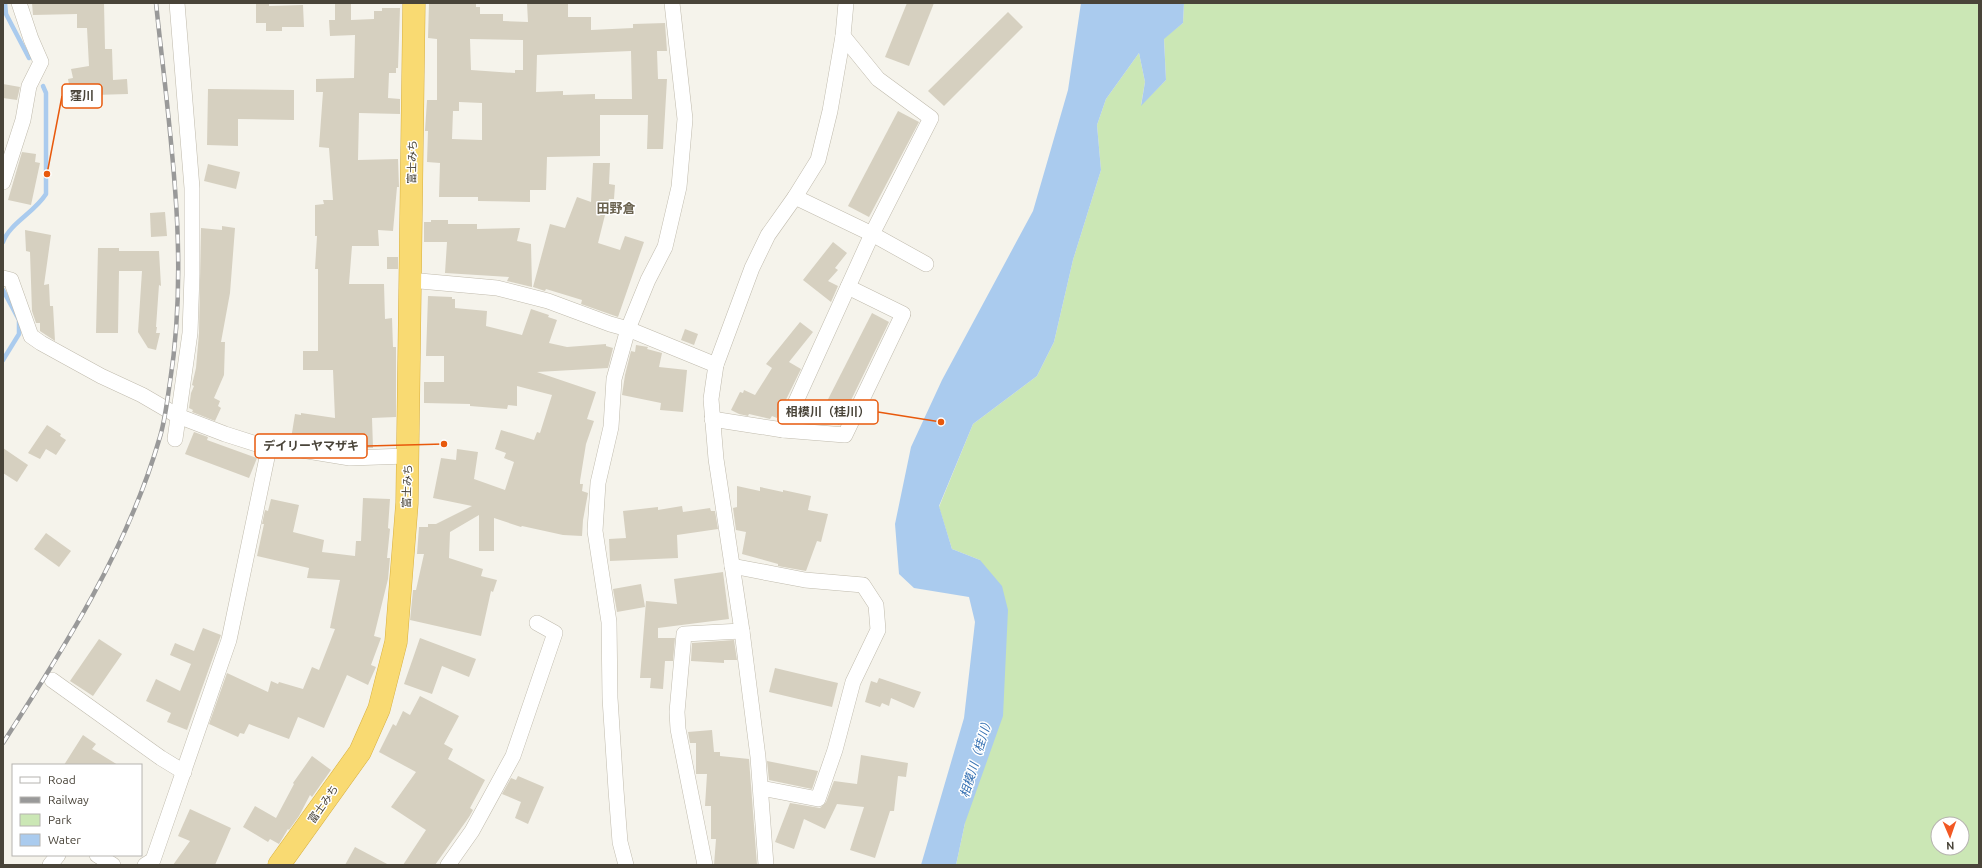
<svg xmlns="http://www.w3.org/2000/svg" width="1982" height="868" font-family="Ubuntu,'Noto Sans JP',sans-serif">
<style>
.green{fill:#cbe7b5;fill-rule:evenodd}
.water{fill:#aacbee}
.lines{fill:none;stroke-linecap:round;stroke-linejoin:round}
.stream{stroke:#aacbee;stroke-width:4.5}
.building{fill:#d6d0c0;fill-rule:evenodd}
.street-casing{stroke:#c0bbad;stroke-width:16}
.highway-casing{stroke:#d8b041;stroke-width:23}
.street{stroke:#fff;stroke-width:15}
.highway{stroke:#f9da72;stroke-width:22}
.rail-casing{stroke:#999;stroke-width:4.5}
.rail{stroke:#fff;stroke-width:3;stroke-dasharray:9;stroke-linecap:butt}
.labels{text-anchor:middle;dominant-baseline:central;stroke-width:3;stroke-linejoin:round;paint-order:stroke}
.street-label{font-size:11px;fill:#494439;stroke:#fff}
.water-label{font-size:12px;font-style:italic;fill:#3470b2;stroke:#fff}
.quarter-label{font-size:13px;font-weight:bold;fill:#6b6350;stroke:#fff}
.leader{fill:none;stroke:#e8590c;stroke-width:1.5}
.callout-dot{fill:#e8590c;stroke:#fff;stroke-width:1.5}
.callout{fill:#fff;stroke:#e8590c;stroke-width:1.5}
.callout-label{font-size:12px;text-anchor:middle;font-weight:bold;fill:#494439}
</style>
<rect width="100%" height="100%" fill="#f5f3eb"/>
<path class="green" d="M1184 3H1979V865H956L965 823 980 560 952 549 939 507 973 424 1037 376 1054 342 1073 260 1101 170 1097 125 1106 99 1139 53 1145 82 1141 105 1166 80 1164 38 1183 23ZM1938 824H1962V848H1938Z"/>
<path class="water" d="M1081 3H1184L1183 23 1164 39 1166 80 1141 106 1145 82 1139 53 1106 99 1097 125 1101 170 1073 260 1054 342 1037 376 973 424 939 506 952 549 980 560 1002 586 1008 610 1003 716 965 823 956 865H921L964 718 975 622 969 597 914 588 899 574 895 524 911 447 942 380 1033 211 1068 90Z"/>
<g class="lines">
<g class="stream">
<path d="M5 3 6 14 29 58"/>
<path d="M3 242C10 223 34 213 46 194V93L43 86"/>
<path d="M3 290 19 320V334L3 360"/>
</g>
</g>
<g class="building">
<path d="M32 3H104L105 49H112L113 80 127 79 128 94 94 95V92L71 95 68 79 73 78 71 69 89 66 87 28H77V14L33 15Z"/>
<path d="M256 3H269V6L303 5 304 27H282V31H266V23H256Z"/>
<path d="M335 3H351V20L374 19V11H382V8H400L398 68H396V73H389L388 98 400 99V114L359 113 358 160 398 159 399 187H397L393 231 378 230 379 246H352L349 284H384L385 319 392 318 393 347H396V417L372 418 373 448H347V443L324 440 323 444 291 439 295 414 301 415V413L335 418 333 370H303V351H318V269H315L317 236H315V205L324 204 323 200H333L329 148 319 147 323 92H316V79L354 78 355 35 330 36 329 20H335Z"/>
<path d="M429 3H476V7H480V14H503V21L528 22 527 3H568V17H591V30L633 28V24L665 23 667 51H657L658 79H667L663 149H647L648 115H600V156L547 157 546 190H530V202L478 201V197H439L440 163 427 162 428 131H425L427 100H437V39L428 38ZM470 39 523 40V70H515V73L471 70ZM631 51 632 99H595V94L563 95V91L536 92 537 55ZM459 102 482 103V140L452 139 453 111H459Z"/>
<path d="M907 3H934L909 66 885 57Z"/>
<path d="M1008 12 1023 27 944 106 928 91Z"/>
<path d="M3 84 20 87 17 100 3 98Z"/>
<path d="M208 89 294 90V120L238 119V146L207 145Z"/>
<path d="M898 111 919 122 869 217 848 206Z"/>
<path d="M22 152 36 154 35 162 40 163 31 205 8 200Z"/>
<path d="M593 163H610L609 184 615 185 614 199H609L598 243 620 250 625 236 644 242 618 317 581 304 582 300 546 289 545 291 533 287 550 224 565 228 577 197 591 202Z"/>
<path d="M208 164 240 172 236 189 204 181Z"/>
<path d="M165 212 167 236 151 237 150 213Z"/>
<path d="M431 220H448V224H477V229L520 228 517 241 531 244 532 287 507 281 509 277 445 273 447 242H424V222H431Z"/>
<path d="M222 226 235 228 230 293 221 342H225L224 375 214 398 220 401 218 406 221 408 215 421 192 412 193 410 189 408 191 393 194 386 192 385 196 368 199 333 201 228 222 230Z"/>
<path d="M25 230 51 235 44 285 49 284 50 306H53L55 341 40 331V323H36L32 311 30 252 26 251Z"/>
<path d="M833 242 847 253 835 268 838 270 828 281 838 286 831 302 803 280Z"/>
<path d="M98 248H119V251H159L161 286 159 285 156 327H157L156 333H160L156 350 148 348 138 332 142 271H119L118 333H96Z"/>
<rect x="387" y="257" width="11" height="12"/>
<path d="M428 296 452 297V299H455V308L487 311 486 326 522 335 531 309 549 315 548 317 557 320 549 343 567 347 606 344V346L613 348 608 368 537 372 596 392 587 419 594 421 586 444 580 481V484H583L582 491 588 493 583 520 582 536 563 535 522 526 521 527 494 518V551H479V515L450 532 449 558 483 569 481 576 497 580 493 592 491 591 481 636 410 620 413 590H416L424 554H417L419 527H428V524H436L472 506 433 498 441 458 456 460 457 449 478 452 474 479 505 490 514 462 504 458 506 453 495 449 501 430 534 440 537 432 540 433 552 395 517 386V406L508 405 507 409 470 406V404L424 403V382H444V356H426Z"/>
<path d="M872 313 889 322 839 425 820 415Z"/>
<path d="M800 322 813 332 789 362 801 369 777 418 772 416 770 419 749 414 748 416 739 414 731 410 740 392 743 393 744 390 755 395 772 368 766 364Z"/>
<path d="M685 329 698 334 694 345 681 340Z"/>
<path d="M636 345 648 347 647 349 662 353 659 367 687 370 683 412 660 410 661 403 622 395 625 375 631 351 635 352Z"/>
<path d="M47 425 61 434 60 436 66 440 56 455 46 449 40 459 28 453Z"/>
<path d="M194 432 208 437 207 440 257 458 249 478 185 454Z"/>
<path d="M3 448 28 465 17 482 3 473Z"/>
<path d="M737 486 760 491V487L783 492V490L811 496 808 510 828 514 821 542 817 541 806 571 778 566V564L742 554 746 532 736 530 733 508 737 507Z"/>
<path d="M363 498 390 499 388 528 390 529 387 558H390L388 579 374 636 381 638 371 665 376 667 368 685 347 675 324 728 298 717 289 739 249 724 244 734 240 733 238 737 209 724 227 673 268 692 271 681 278 684 279 682 303 689 312 667 319 670 335 629 330 628 340 580 307 578 309 568 257 556 264 524H262L265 510 268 511 271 499 299 505 293 532 324 540 322 552 355 556 356 541H361Z"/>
<path d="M682 506 683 512 710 508 711 511H715L718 529 677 535 678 558 610 561 609 539 626 538 623 511 658 507V510Z"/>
<path d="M46 533 71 551 59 567 34 549Z"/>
<path d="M723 572 729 619 658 628V638H675L673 661H665L663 689 650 688 651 678H640L646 601 677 604 674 579Z"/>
<path d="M641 584 645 607 617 612 613 589Z"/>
<path d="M203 628 221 635 187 730 167 722 171 713 146 701 156 679 180 691 191 664 170 655 175 643 194 651Z"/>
<path d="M420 638 476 659 469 677 442 666 432 694 404 684Z"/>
<path d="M99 639 122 654 93 696 70 681Z"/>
<path d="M734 640 737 660H724V663L691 661 692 643Z"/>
<path d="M775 668 838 683 832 707 769 692Z"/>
<path d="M879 678 921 692 914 708 891 698 889 706 882 703 880 707 865 702 871 681 877 683Z"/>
<path d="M420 696 459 716 444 744 453 749 448 759 485 780 470 808 473 810 469 817 435 865H403L426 830 391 807 416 772 379 752 393 724 396 726 403 711 410 715Z"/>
<path d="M712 730 714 752H720V756L749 759 757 865H714L716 839H711V806H705L707 774H696V743H690L688 732Z"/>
<path d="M83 735 96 744 92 749 118 765H64Z"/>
<path d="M861 755 908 763 906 777 898 776 894 811H890L875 858 850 850 864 807 837 804 825 829 804 819 794 849 775 842 790 803 820 808 826 802 834 781 857 784Z"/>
<path d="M312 756 331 770 312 797 310 795 299 816 289 830 288 829 279 844 270 839 268 842 243 827 255 806 276 818 294 784 293 783Z"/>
<path d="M767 761 818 771 812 789 769 780Z"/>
<path d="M518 776 544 787 528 824 515 818 521 802 502 794 511 778 516 780Z"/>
<path d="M190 809 231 828 215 865H173L190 841 178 836Z"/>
<path d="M355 847 389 865H345Z"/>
</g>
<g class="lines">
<g class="street-casing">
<g id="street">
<path d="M3 182 23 120 29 86 41 62 31 39 19 3"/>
<path d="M795 197 872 234 926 264"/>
<path d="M3 278 11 280 31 336 41 343 101 376 142 395 178 416 225 434 269 448 283 447 350 458 407 456"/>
<path d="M409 280 497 288 548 301 610 324 628 329 716 365"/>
<path d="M712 419 783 430 872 234 931 118 878 79 843 36"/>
<path d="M783 430 845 435 903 314 848 287"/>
<path d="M175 439 190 333 192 275V188L177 3"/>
<path d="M732 566 805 580 863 585 876 605 878 630 853 682 835 750 818 799 761 788"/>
<path d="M52 680 161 758 184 772"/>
<path d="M97 855 113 865"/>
<path d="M50 865 58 855"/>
<path d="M145 865 153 860 229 640 269 448"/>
<path d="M448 865 472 831 513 756 555 633 537 623"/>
<path d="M626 865 620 842 616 790 610 698 609 622 595 531 598 483 611 427 614 379 628 329 648 280 665 247 679 187 685 119 672 3"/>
<path d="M705 865 678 729 677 712 684 634 742 631"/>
<path d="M766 865 758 757 742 631 716 459 711 399 716 365 752 268 768 235 795 197 818 160 830 111 843 36 846 3"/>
</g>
</g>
<g class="highway-casing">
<path id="highway" d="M279 865 360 752 379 709 396 642 407 503 414 3"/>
</g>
<use href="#street" class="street"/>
<use href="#highway" class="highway"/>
<g class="rail-casing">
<path id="rail" d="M3 743C64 648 127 550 159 440 165 422 167 401 170 382 190 255 169 129 156 3"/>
</g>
<use href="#rail" class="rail"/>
</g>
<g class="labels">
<g class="street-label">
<text transform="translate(412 162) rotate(-89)">富士みち</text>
<text transform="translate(407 486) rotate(-88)">富士みち</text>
<text transform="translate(323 804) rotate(-55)">富士みち</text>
</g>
<g class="water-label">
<text transform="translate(976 757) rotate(-73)">相模川（桂川）</text>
</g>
<g class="quarter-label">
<text x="616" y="208">田野倉</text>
</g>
</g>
<path class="leader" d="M47 174L62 96M941 422L878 412M444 444L367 446"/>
<g class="callout-dot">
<circle cx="47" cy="174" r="4"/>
<circle cx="941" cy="422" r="4"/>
<circle cx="444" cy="444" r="4"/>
</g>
<g class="callout">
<rect x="62" y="84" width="40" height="24" rx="4"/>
<rect x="778" y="400" width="100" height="24" rx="4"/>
<rect x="255" y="434" width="112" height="24" rx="4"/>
</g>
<g class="callout-label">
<text x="82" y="100">窪川</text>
<text x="828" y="416">相模川（桂川）</text>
<text x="311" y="450">デイリーヤマザキ</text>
</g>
<rect width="1982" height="868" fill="none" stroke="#494439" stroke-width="8"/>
<rect x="12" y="764" width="130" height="92" fill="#ffffff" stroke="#b6b4b0"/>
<rect x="20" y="777" width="20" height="6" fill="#ffffff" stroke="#b6b4b0"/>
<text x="48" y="784" font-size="12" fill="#494439">Road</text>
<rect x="20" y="797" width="20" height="6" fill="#999999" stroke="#b6b4b0"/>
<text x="48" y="804" font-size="12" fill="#494439">Railway</text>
<rect x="20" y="814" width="20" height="12" fill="#cbe7b5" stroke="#b6b4b0"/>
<text x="48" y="824" font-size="12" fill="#494439">Park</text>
<rect x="20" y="834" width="20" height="12" fill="#aacbee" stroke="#b6b4b0"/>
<text x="48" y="844" font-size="12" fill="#494439">Water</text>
<g transform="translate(1950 836) rotate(178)"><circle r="19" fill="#ffffff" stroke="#b6b4b0"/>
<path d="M0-3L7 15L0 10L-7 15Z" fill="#f25824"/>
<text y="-6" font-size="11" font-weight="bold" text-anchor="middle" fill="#494439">N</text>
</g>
</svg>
